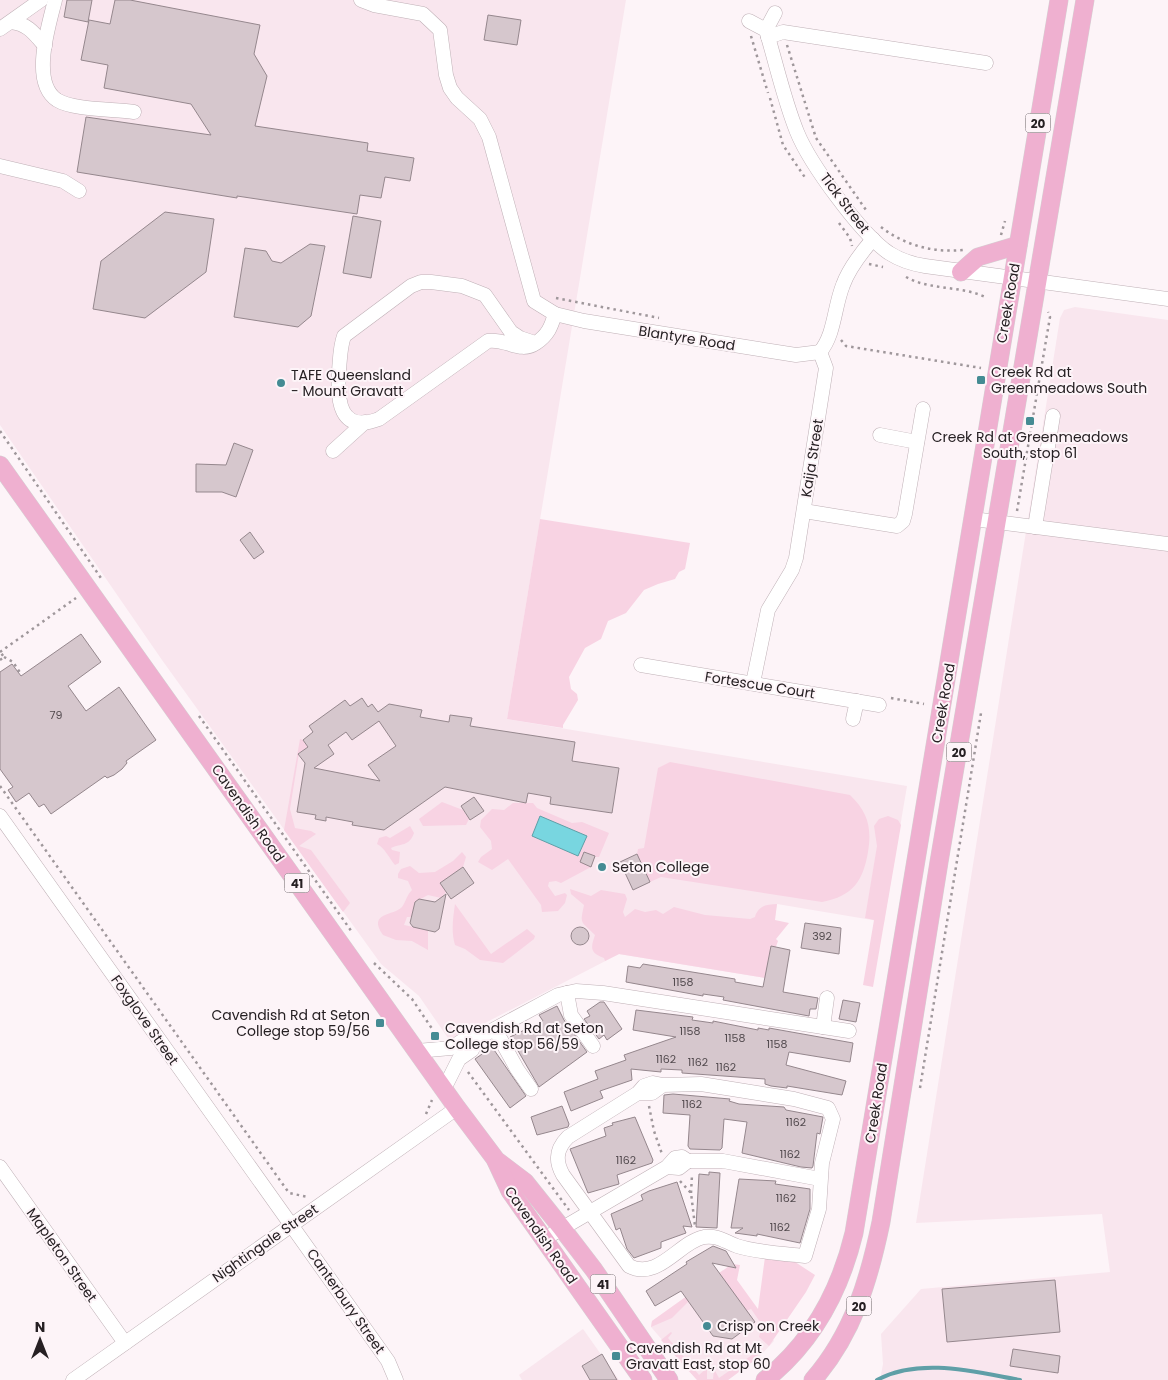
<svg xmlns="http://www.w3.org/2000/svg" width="1168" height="1380" font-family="Poppins,sans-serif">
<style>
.built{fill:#f9e6ee}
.green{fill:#f8d3e3}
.water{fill:#78d6e0;stroke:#5f9fa7}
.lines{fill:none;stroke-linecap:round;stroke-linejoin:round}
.stream{stroke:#5f9fa7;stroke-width:4}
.building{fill:#d6c7cd;stroke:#95878d;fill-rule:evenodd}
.minor-casing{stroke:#bfb0b6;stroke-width:15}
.major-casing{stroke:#d4d2d3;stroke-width:19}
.path{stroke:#9f979b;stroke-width:2.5;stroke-dasharray:2.5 4;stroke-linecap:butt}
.minor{stroke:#fff;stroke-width:14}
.major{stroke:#efb0d0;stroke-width:18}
.poi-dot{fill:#448b93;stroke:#fdf4f8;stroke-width:2}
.labels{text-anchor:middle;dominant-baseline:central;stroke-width:4;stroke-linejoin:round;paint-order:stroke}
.number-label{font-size:11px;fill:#524a4e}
.shield{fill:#fdf4f8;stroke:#666063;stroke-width:1}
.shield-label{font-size:12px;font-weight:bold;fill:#262023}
.street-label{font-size:14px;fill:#262023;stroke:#fdf4f8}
.poi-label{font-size:14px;fill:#262023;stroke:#fdf4f8;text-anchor:start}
</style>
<rect width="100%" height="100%" fill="#fdf4f8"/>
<g class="built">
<path d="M0 0H626L507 719 907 786 884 922 777 904 765 978 619 954 450 1041 419 996 381 964 162 660 0 425Z"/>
<path d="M1075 307 1168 320V1380H880L883 1364 881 1334 921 1289 1110 1272 1102 1214 916 1223 1060 318 1064 310Z"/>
<path d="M723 1270 774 1341 759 1357 728 1380H697L651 1327 652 1321Z"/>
<path d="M583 1329 619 1380H522L519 1375Z"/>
</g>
<g class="green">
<path d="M540 519 690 543 685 569 679 572 675 579 658 584 644 590 626 613 608 621 601 639 585 648 569 677 571 689 577 694 578 700 563 725V728L507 719Z"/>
<path d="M300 739 303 740 308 747 299 753 290 809 295 828 311 831 316 834 299 846 311 850 350 903 343 912 284 830Z"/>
<path d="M670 762 850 795C868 812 872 828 868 852 863 881 853 896 822 902L661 877 650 882 637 854 638 849 644 848 658 768Z"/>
<path d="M442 802 463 810 469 819 466 825 423 826 419 819Z"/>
<path d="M513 803H533L537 808 572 823 582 822 609 833 599 857H595L591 867 561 883 556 881 549 882 548 886 555 896 565 893 567 895 565 903 558 911 542 912 541 905 508 859 492 870 478 862 481 857 492 849 491 841 480 827 481 820 492 809 504 810Z"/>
<path d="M888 816 898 820 901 825 873 987 863 985 874 920 865 918 877 846 874 826 879 819Z"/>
<path d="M410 826 414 833C409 847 401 843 391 848L392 850 400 852 399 863 395 865C389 858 385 848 377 844L379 838 386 836 390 838Z"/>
<path d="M462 852 466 857 463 867 440 883 446 892 441 898 428 895 415 902 412 917H407L404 925 428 930V950L412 941 396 940 383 935C367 912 394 916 402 907 406 902 406 896 412 890L408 881 398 878V874L401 869 410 866 419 873 435 872 453 861Z"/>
<path d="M570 889 591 896 601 890 625 894 627 899 623 912 625 917 635 909 645 912 656 910 663 914 674 907 705 915 750 919 755 917C758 906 767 904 777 904L775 920 789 923 776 939 778 941 765 978 619 954 605 961 604 958C589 953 591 947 595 935 580 920 580 925 584 905L571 894Z"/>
<path d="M455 904 491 954 527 929 535 936 534 939 503 963 480 960 465 949 455 945C451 932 453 918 455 904Z"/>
<path d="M765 1257 792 1260 815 1275 806 1292 769 1346 759 1337 762 1325 751 1309 746 1311 722 1278 688 1302 672 1318 651 1327 652 1321 732 1264 740 1265 737 1280 758 1309Z"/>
<path d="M671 1332 672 1333 668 1338 699 1375 707 1368V1379H713L714 1369 719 1378 752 1355 748 1348 759 1357 728 1380H697L661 1340Z"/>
</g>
<path class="water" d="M540 816 587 836 578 856 532 836Z"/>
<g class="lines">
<path class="stream" d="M877 1380C920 1357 975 1372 1020 1380"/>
</g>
<g class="building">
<path d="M67 0H92L88 22 64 17Z"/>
<path d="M115 0H130L260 25 254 54 267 76 255 126 368 143 367 151 414 158 410 181 385 177 381 198 360 195 357 214 237 196V198L77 172 86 117 211 135 191 104 104 88 108 65 81 60 89 20 110 24Z"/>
<path d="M488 15 521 20 517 45 484 40Z"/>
<path d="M165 212 214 219 206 272 145 318 93 309 101 261Z"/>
<path d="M353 216 381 221 371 278 343 273Z"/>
<path d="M310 244 325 246 311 316 298 327 234 317 245 248 266 251 272 261 281 263Z"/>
<path d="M234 443 253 450 236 497 222 492H196V464L226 465Z"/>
<path d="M250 532 264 552 254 559 240 540Z"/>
<path d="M81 634 101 662 68 686 86 711 119 687 156 740 126 761 127 763 122 769 114 775 107 778 105 776 51 814 44 804 39 807 29 793 16 802 8 790 13 787 0 769V672L12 664 21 676Z"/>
<path d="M362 698 368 707 372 704 378 712 389 704 422 710 420 717 449 722 450 715 472 718 470 726 575 742 572 761 619 768 612 813 550 804 551 797 528 793 526 803 445 787 384 830 352 825 353 822 326 817V821L315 819 316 815 297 812 305 763 298 754 308 747 303 740 313 732 309 726 345 700 350 706ZM379 721 396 746 368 765 380 781 314 768 334 754 328 745 346 732 352 740Z"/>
<path d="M474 797 484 811 470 820 461 806Z"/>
<path d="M584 852 595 856 591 867 580 862Z"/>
<path d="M637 854 650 882 633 890 620 862Z"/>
<path d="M463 867 474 883 451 899 440 883Z"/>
<path d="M446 894 439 929 435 932 413 927 410 923 415 902 419 899 435 902Z"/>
<path d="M805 923 841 928 839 954 801 948Z"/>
<circle cx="580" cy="936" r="9"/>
<path d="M771 946 790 950 783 992 818 998 816 1009H810L809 1016 723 1000 724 997 703 994V996L626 982 628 966 640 968 643 964 735 979V982L763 987Z"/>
<path d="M843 1000 860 1003 856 1022 839 1019Z"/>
<path d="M600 1002H604L622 1029 607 1040 604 1035 599 1039 584 1019 590 1016 587 1011Z"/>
<path d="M557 1006 564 1020 587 1052 539 1087 510 1037 543 1021 539 1015Z"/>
<path d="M636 1010 693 1017 692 1020 713 1023V1021L758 1030V1028L769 1030V1028L853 1043 850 1062 789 1052 786 1065 846 1081 842 1095 787 1086V1088L771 1086 765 1084V1079L682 1073V1070L661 1069V1072L631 1069 632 1080 600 1091 603 1098 571 1111 564 1092 598 1079 595 1071 626 1060 624 1055 676 1037 633 1030Z"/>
<path d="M492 1047 526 1096 510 1108 475 1059Z"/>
<path d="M673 1094 730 1099 729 1101 739 1104 784 1107 786 1110 823 1117 820 1134 817 1133 813 1166 812 1168 801 1167 742 1153 747 1122 724 1119 722 1148 720 1150 690 1149 688 1146 690 1115 663 1113 664 1095Z"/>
<path d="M562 1106 569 1124 568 1127 537 1135 531 1117Z"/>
<path d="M635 1117 653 1160 652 1163 617 1175 619 1184 588 1193 570 1149 606 1136 604 1128 613 1125 612 1123Z"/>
<path d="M709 1172 720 1173 717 1228 696 1227 699 1174 709 1175Z"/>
<path d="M739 1179 776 1181 775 1184 810 1189V1209L800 1243 757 1234V1236L735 1233 743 1228H731Z"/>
<path d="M677 1182 692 1227 683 1226 686 1233 661 1242V1248L634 1258 627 1249 620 1228 616 1230 611 1214 643 1200 641 1195 649 1191Z"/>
<path d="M713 1246 726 1251 736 1268 712 1263 755 1322 732 1339 713 1336 681 1291 655 1306 646 1291 687 1264 686 1262Z"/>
<path d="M1055 1280 1060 1332 947 1342 942 1289Z"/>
<path d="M1013 1349 1060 1356 1058 1373 1010 1366Z"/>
<path d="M602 1354 617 1380H590L582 1366Z"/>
</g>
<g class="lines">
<g class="minor-casing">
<g id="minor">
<path d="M55 0C49 25 30 82 57 100 73 110 114 109 134 112"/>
<path d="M361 0 374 5 423 14 440 30 446 75 450 88 457 98 480 119 489 137 534 301 555 314 584 321 796 355 820 352"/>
<path d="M749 21 766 30C776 63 784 100 797 132 810 164 861 234 889 253 900 260 912 264 925 266L1168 299"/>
<path d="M11 22C28 24 34 33 45 46"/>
<path d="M0 29 41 0"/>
<path d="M766 30 775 13"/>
<path d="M768 37 783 32 986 63"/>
<path d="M0 166 63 181 79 191"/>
<path d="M535 343 520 338 511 332 485 295 462 286 431 282H421L411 286 344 336C340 347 340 359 339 371 337 400 339 434 379 419L488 341C506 338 520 354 536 343 548 335 551 327 555 314"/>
<path d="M880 435 917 442"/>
<path d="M333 451 365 422"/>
<path d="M804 511 897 526 903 521 905 514 923 409"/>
<path d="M973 519 1168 544"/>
<path d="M1035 527 1053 416"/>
<path d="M641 665 879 705"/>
<path d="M753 683 768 610 792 570 796 558 826 368 820 352C835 334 834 307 843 285 849 268 861 253 873 239"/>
<path d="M853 719 857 701"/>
<path d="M0 816 388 1361 396 1380"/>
<path d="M567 993 571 1015 593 1046"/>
<path d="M823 1027 827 998"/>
<path d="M496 1031 517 1069 531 1089"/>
<path d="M417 1051 451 1048 465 1039 478 1038 558 995 576 991 603 993 849 1031"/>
<path d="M444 1089 459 1059 472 1050 478 1038"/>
<path d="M638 1093 568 1137C556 1149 555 1161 563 1175L629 1266C658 1281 679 1242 704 1237 719 1235 725 1242 737 1246 754 1252 786 1254 805 1256L819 1209 822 1163 833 1119 828 1108 794 1099 701 1084 663 1085 653 1083 644 1086 638 1093H652L663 1085"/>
<path d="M688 1161H723L820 1179"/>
<path d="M0 1167 125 1343"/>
<path d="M544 1239 667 1167 675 1158 682 1157 688 1161 679 1168 667 1167"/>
<path d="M73 1380 457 1108"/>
</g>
</g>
<g class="major-casing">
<g id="major">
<path d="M961 272 978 257 1018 245"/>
<path d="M0 465 457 1108 496 1160 525 1182 561 1227 594 1270 669 1380"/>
<path d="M496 1161 510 1191 643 1380"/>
<path d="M765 1380C813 1342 840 1291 854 1233L1059 0"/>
<path d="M813 1380C853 1334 869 1280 881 1222L939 862 1085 0"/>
</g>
</g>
<g class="path">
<path d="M751 36 768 93"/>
<path d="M787 45 816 138 866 210"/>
<path d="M770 98 783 145 806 179"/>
<path d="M839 223 850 238 852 246"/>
<path d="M881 227C904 245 933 253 963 250"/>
<path d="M1001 235 1005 221"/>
<path d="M869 264 883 267"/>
<path d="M906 277C931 291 962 285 987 298"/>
<path d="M556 298 659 318"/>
<path d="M841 340 846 346 981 368"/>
<path d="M0 431 103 581"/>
<path d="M1017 511 1050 317 1048 312"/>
<path d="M0 652 76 598"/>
<path d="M4 657 13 662 21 674"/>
<path d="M0 660 4 657 0 652"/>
<path d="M891 698 924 704"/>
<path d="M199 716 352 932"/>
<path d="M0 786 289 1193 308 1197"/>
<path d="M374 963 412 999 437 1036"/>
<path d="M468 1072 569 1210"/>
<path d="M920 1088 981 713"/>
<path d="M649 1106 654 1131 662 1154"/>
<path d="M426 1114 432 1100"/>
<path d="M680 1181 691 1193 695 1226"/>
<path d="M691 1193 692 1175"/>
</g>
<use href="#minor" class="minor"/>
<use href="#major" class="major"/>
</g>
<g class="poi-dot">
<rect x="976" y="375" width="10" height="10" rx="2.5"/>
<circle cx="281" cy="383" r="5"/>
<rect x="1025" y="416" width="10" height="10" rx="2.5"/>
<circle cx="602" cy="867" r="5"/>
<rect x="375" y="1018" width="10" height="10" rx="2.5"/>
<rect x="430" y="1031" width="10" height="10" rx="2.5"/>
<circle cx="707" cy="1326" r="5"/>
<rect x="611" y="1351" width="10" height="10" rx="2.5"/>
</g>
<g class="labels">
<g class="number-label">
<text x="56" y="715">79</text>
<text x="822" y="936">392</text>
<text x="683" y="982">1158</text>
<text x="690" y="1031">1158</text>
<text x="735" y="1038">1158</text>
<text x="777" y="1044">1158</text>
<text x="666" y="1059">1162</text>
<text x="698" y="1062">1162</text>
<text x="726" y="1067">1162</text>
<text x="692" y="1104">1162</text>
<text x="796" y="1122">1162</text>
<text x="790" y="1154">1162</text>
<text x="626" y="1160">1162</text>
<text x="786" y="1198">1162</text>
<text x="780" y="1227">1162</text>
</g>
<g class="shield">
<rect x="1025.5" y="113.5" width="25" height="19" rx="4"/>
<rect x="946.5" y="742.5" width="25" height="19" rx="4"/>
<rect x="284.5" y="873.5" width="25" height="19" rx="4"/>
<rect x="590.5" y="1274.5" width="25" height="19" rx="4"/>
<rect x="846.5" y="1296.5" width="25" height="19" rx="4"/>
</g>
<g class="shield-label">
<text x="1038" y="123">20</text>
<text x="959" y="752">20</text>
<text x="297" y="883">41</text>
<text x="603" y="1284">41</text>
<text x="859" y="1306">20</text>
</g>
<g class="street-label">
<text transform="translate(845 203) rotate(53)">Tick Street</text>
<text transform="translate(1008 303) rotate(-80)">Creek Road</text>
<text transform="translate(687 338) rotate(9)">Blantyre Road</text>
<text transform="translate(812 458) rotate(-81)">Kaija Street</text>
<text transform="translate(760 685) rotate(9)">Fortescue Court</text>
<text transform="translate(943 703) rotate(-80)">Creek Road</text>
<text transform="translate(248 813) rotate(55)">Cavendish Road</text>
<text transform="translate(145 1020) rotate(55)">Foxglove Street</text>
<text transform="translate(876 1103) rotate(-81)">Creek Road</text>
<text transform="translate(541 1235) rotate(55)">Cavendish Road</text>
<text transform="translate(265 1243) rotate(-35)">Nightingale Street</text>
<text transform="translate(62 1255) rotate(55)">Mapleton Street</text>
<text transform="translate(346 1301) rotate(55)">Canterbury Street</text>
</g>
<g class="poi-label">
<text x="991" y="372">Creek Rd at<tspan x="991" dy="16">Greenmeadows South</tspan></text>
<text x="291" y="375">TAFE Queensland<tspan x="291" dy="16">- Mount Gravatt</tspan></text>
<text x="1030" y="437" text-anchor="middle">Creek Rd at Greenmeadows<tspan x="1030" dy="16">South, stop 61</tspan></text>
<text x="612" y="867">Seton College</text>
<text x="370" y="1015" text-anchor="end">Cavendish Rd at Seton<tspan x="370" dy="16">College stop 59/56</tspan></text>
<text x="445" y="1028">Cavendish Rd at Seton<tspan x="445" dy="16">College stop 56/59</tspan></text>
<text x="717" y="1326">Crisp on Creek</text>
<text x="626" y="1348">Cavendish Rd at Mt<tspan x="626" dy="16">Gravatt East, stop 60</tspan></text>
</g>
</g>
<g transform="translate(40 1340)" stroke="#fdf4f8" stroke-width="4" paint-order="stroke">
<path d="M0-4L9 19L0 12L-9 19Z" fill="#262023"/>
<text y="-8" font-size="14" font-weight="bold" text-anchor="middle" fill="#262023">N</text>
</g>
</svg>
